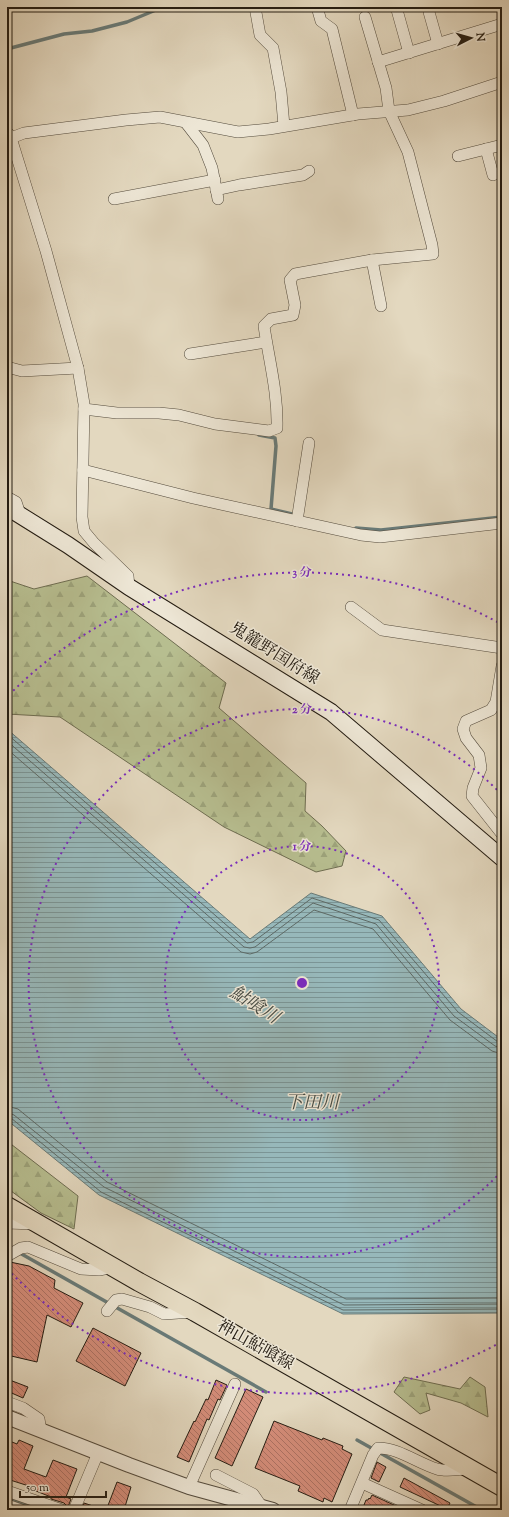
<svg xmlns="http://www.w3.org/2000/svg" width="509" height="1517" font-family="'Sorts Mill Goudy','Noto Serif JP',serif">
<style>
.forest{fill:url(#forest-firs);stroke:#6e6d51}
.water{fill:url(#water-rules);stroke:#697a77}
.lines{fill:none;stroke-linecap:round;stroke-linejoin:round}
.shore{stroke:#5e6a66;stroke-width:1}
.stream{stroke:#697a77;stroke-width:3.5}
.building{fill:url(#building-back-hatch);stroke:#241c12}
.minor-casing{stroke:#544b3d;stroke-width:12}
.tertiary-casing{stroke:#544b3d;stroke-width:16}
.secondary-casing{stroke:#241c12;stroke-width:18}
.primary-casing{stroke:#241c12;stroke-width:20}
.minor{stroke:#ede6d5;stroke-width:11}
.tertiary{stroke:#ede6d5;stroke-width:14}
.secondary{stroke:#ede6d5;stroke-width:16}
.primary{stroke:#e3d8bf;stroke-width:18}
.ring{fill:none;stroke:#7b2cbf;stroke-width:2;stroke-dasharray:2 4}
.labels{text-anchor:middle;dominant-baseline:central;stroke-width:3;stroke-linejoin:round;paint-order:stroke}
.street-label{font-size:17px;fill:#241c12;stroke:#ede6d5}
.water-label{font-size:18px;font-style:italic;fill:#464b44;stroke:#ede6d5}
.centre{fill:#7b2cbf;stroke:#ede6d5;stroke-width:2}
.ring-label{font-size:12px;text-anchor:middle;font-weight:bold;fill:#7b2cbf;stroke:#ede6d5;stroke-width:3;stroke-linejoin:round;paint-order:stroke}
</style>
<defs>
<pattern id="forest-firs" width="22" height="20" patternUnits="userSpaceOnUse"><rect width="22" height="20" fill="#b7be90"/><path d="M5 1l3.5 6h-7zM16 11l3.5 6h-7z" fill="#9da37b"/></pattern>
<pattern id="water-rules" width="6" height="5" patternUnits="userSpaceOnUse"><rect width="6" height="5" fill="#97b8ba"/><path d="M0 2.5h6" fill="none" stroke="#7b9596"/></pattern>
<pattern id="building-back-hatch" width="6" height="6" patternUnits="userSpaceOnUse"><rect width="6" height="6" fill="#d58d7a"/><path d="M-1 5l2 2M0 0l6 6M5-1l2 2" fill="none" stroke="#ad7263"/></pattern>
</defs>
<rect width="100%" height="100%" fill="#e3d8bf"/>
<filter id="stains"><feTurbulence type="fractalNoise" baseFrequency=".005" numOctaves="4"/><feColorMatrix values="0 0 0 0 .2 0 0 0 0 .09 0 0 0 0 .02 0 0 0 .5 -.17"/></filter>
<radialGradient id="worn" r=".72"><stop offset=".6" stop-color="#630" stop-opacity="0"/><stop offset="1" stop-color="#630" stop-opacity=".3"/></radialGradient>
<g class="forest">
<path d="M87 576 226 683 219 708 306 783 305 811 322 826 346 851 342 866 316 872 224 827 60 717 7 714V580L34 589Z"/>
<path d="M7 1141 78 1196 74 1229 41 1213 7 1188Z"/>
<path d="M404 1377 460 1389 470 1377 485 1387 488 1417 461 1403 426 1393 430 1410 420 1414 394 1392Z"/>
</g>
<path class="water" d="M7 729 250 939 311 893 382 916 461 1009 502 1040V1313L343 1314 99 1195 7 1120Z"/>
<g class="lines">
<g class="shore">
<path d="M7 734 247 943 253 942 312 898 379 920 458 1012 498 1042 502 1043"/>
<path d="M7 741 244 947 250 948 255 947 313 903 376 924 454 1016 495 1046 502 1048"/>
<path d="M7 749 241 952 250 954 257 952 314 910 373 929 450 1020 492 1051 502 1054"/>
<path d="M7 1106 18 1109 107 1182 346 1299 502 1298"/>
<path d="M7 1112 14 1115 104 1187 344 1305 502 1304"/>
<path d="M7 1117 11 1118 101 1192 343 1310 502 1309"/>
</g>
<g class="stream">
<path d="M7 49 64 34 92 31 127 22 163 7"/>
<path d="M259 435 275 438 276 446 271 509 292 514"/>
<path d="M356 528 381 530 502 517"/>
<path d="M18 1252 266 1392"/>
<path d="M357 1440 482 1510"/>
<path d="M7 1497 43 1510"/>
</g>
</g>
<g class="building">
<path d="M10 1262 29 1266 55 1280 54 1288 83 1303 71 1327 47 1315 37 1362 7 1355V1279Z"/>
<path d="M93 1328 141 1353 125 1386 76 1361Z"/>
<path d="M7 1379 28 1387 23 1398 7 1391Z"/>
<path d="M216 1380 227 1385 220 1400 218 1399 209 1420 207 1419 189 1462 177 1457 194 1421 195 1422 206 1399 208 1400Z"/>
<path d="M246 1389 263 1397 232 1466 215 1458Z"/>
<path d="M274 1421 322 1440 323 1438 343 1446 342 1449 352 1454 332 1502 324 1498 323 1502 298 1491 300 1486 255 1468Z"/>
<path d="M7 1440 17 1444 19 1440 33 1446 24 1469 46 1477 53 1460 77 1469 66 1497 71 1499 68 1507 64 1503 51 1499V1497L31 1489 32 1487 7 1479Z"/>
<path d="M377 1462 386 1467 379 1482 371 1478Z"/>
<path d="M404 1478 450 1503 447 1509 400 1487Z"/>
<path d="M117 1482 131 1487 124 1510H114L107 1508Z"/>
<path d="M372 1495 405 1510H362L366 1500H368L369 1498 370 1499Z"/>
<path d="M84 1503 99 1508V1510H82Z"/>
</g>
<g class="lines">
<g class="minor-casing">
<g id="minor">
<path d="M255 7 260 35 273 48 281 92 284 126"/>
<path d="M317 7 321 21 332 29 353 115"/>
<path d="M397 10 409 53"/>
<path d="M429 12 438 44"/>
<path d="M378 62 502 24"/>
<path d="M186 123 203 145 212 168 218 199"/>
<path d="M8 133 11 138 46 251 78 368 84 404 82 517 84 531 94 543 128 576 129 587"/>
<path d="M11 138 24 133 126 120 160 117 238 132 269 129 358 114 408 110 444 101 502 82"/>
<path d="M486 149 493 175"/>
<path d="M458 156 502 145"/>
<path d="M216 190 239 185 303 175 309 171"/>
<path d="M114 199 215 180"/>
<path d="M372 260 381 306"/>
<path d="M190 354 266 342"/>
<path d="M7 367 22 371 78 368"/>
<path d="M84 409 117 413H159L179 415 215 424 269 431 277 428C278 393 269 360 264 326L271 319 293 315 295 305 290 280 295 274 372 260 433 254 432 245 408 152 389 111 386 88 365 17"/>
<path d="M83 470 193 498 361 535 380 537 502 523"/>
<path d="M7 497 16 502 20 514"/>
<path d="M297 521 309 443"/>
<path d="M351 607 382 630 502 648"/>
<path d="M502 666 496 702 491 710 466 721 463 729 466 738 479 755 481 768 473 788 472 796 502 834"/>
<path d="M7 1223 35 1224"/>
<path d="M7 1256 21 1248 28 1247 81 1269 99 1270 114 1267"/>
<path d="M107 1311 116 1300 122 1299 150 1307 164 1314 193 1312"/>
<path d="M7 1402 23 1408 39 1419 41 1431"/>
<path d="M216 1475 253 1494 262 1507"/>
<path d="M362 1483 422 1510"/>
<path d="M189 1487 235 1384"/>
<path d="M7 1491 62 1510"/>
<path d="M7 1505 21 1510"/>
<path d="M74 1510 98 1453"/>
<path d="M350 1510 373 1455 378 1448C399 1448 417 1463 437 1469 446 1472 459 1469 468 1469"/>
</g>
</g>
<g class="tertiary-casing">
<path id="tertiary" d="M7 1417 129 1465 189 1487 273 1510"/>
</g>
<g class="secondary-casing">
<path id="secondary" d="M7 507 68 545 129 587 331 712 502 858"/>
</g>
<g class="primary-casing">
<path id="primary" d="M7 1206 139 1282 195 1312 502 1487"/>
</g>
<use href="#minor" class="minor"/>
<use href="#tertiary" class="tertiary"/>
<use href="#secondary" class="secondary"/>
<use href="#primary" class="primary"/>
</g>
<g class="ring">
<circle cx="302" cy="983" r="137"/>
<path d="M501 1172A274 274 0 1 1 501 794"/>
<path d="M501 1342A411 411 0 0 1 9 1271M9 695A411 411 0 0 1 501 624"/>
</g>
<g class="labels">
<g class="street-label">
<text transform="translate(274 654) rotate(32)">鬼籠野国府線</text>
<text transform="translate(255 1346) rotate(29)">神山鮎喰線</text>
</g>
<g class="water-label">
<text transform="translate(254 1006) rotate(32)">鮎喰川</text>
<text x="312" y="1104">下田川</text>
</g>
</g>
<circle cx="302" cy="983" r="6" class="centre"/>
<g class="ring-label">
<text x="302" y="576">3 分</text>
<text x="302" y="713">2 分</text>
<text x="302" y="850">1 分</text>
</g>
<rect width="509" height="1517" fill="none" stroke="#e3d8bf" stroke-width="24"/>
<rect x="8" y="8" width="493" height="1501" fill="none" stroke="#241c12" stroke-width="2"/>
<rect x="12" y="12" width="485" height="1493" fill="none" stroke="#241c12"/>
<g transform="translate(471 38) rotate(84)" stroke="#ede6d5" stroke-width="3" paint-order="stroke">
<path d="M0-3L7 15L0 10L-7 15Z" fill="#241c12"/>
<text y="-6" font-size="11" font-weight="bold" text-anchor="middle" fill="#241c12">N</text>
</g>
<path d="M20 1491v6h86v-6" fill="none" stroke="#241c12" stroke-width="2"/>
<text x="26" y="1491" font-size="12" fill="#241c12" stroke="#ede6d5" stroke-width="3" paint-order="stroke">50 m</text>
<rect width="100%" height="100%" filter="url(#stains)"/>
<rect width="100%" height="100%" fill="url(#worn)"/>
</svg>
